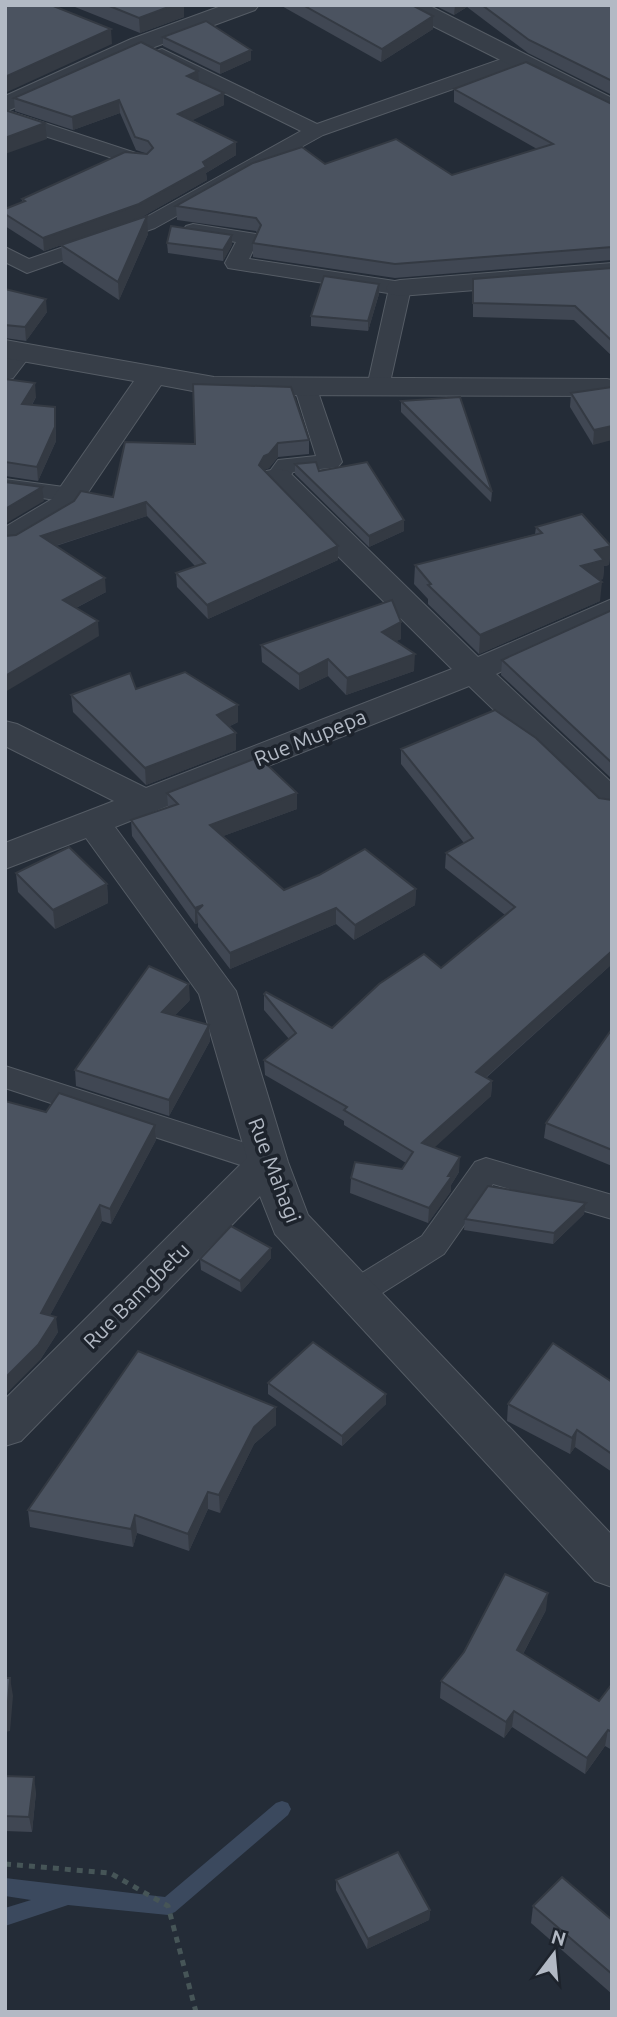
<svg xmlns="http://www.w3.org/2000/svg" width="617" height="2017" font-family="Ubuntu,sans-serif">
<style>
.lines{fill:none;stroke-linecap:round;stroke-linejoin:round}
.stream{fill:#3b495e;fill-rule:evenodd}
.service-casing{stroke:#555c65;stroke-width:2}
.minor-casing{stroke:#555c65;stroke-width:2}
.tertiary-casing{stroke:#555c65;stroke-width:2}
.path{stroke:#465557;stroke-width:5;stroke-dasharray:6 6;stroke-linecap:butt}
.service{fill:#373e48;fill-rule:evenodd}
.minor{fill:#373e48;fill-rule:evenodd}
.tertiary{fill:#373e48;fill-rule:evenodd}
.wall{fill:#404753}
.shaded-wall{fill:#343a43}
.building{fill:#4b5360;stroke:#343a43;stroke-width:2}
.labels{text-anchor:middle;dominant-baseline:central;stroke-width:7;stroke-linejoin:round;paint-order:stroke}
.street-label{font-size:21px;fill:#b2b9c4;stroke:#1d232c}
</style>
<rect width="100%" height="100%" fill="#242c37"/>
<g class="lines">
<path class="stream" d="M282 1801 288 1803 291 1809 288 1815 175 1912 168 1915 68 1905 5 1926V1908L31 1900 5 1896V1878L165 1897 276 1803Z"/>
<g class="service-casing">
<g id="service">
<path d="M162 49 317 124 513 55 520 53 529 59 527 63 323 135 155 228 27 273 5 262V247L29 259 141 220 301 131 155 59 153 55 155 51Z"/>
<path d="M5 110 148 157 151 161 148 165H134L5 123Z"/>
<path d="M193 224 256 234 259 238 249 259 408 283 411 288 389 387 386 392H370L367 387 388 293 228 268 225 263 236 242 186 234 183 230 186 226Z"/>
<path d="M22 345 30 347 33 352 13 378 5 380C5 364 4 350 22 345Z"/>
<path d="M305 379 313 381 316 386 342 462 338 467 293 472 285 483H269L265 478 278 460 316 456 294 386 297 381Z"/>
<path d="M5 479 71 488 79 490 83 495 79 500 71 502 5 493Z"/>
<path d="M5 1066 279 1154 284 1162 279 1170 268 1174 5 1088Z"/>
<path d="M486 1158 612 1195V1219L493 1184 444 1254 368 1302 356 1306 344 1302 340 1293 344 1284 422 1236 475 1162Z"/>
</g>
</g>
<g class="minor-casing">
<g id="minor">
<path d="M224 5H259L255 10 149 49 5 112V96L131 39Z"/>
<path d="M612 263V279L400 296 390 294 386 288 390 282 400 280Z"/>
<path d="M5 340 214 377 607 379 612 380V396L214 395 161 385 74 513 16 547 5 549V527L52 499 134 381 5 358Z"/>
<path d="M277 469 288 471 478 657 612 599V621L496 674 612 783V814L599 811 469 686 115 827 236 991 288 1162 308 1215 612 1535V1587L595 1581 275 1234 260 1196 21 1441 5 1446V1399L247 1158 199 994 86 838 5 869V843L114 801 5 746V721L17 724 146 788 452 669 266 485 262 478 266 471Z"/>
</g>
</g>
<g class="tertiary-casing">
<path id="tertiary" d="M397 5H428L612 98V116L401 10Z"/>
</g>
<path class="path" d="M5 1864 110 1873 168 1906 196 2012"/>
<use href="#service" class="service"/>
<use href="#minor" class="minor"/>
<use href="#tertiary" class="tertiary"/>
</g>
<g class="wall">
<path d="M70 5H184V17L140 33Z"/>
<path d="M280 5H412L433 16V29L381 62Z"/>
<path d="M434 5H612V95L528 53 467 7 454 15Z"/>
<path d="M163 37 251 60 220 74 163 46Z"/>
<path d="M198 71V81L224 105 192 120 236 142V155L206 173 207 180 140 218 44 251 5 226V209L22 203V199L148 154 136 150 120 113 73 130 15 111 14 98Z"/>
<path d="M454 89 612 104V260L395 278 253 257V243L257 233 256 231 177 220 176 206 325 164 452 175 537 149 454 102Z"/>
<path d="M148 234 119 300 63 263 61 245Z"/>
<path d="M167 243 232 245 223 261 168 253Z"/>
<path d="M612 268V356L574 320 473 317V279Z"/>
<path d="M379 284V294L368 331 311 326V316Z"/>
<path d="M5 289 47 312 26 341 5 338Z"/>
<path d="M5 379 36 397 32 405 55 407 56 441 38 481 5 476Z"/>
<path d="M612 387 593 445 570 407 571 393Z"/>
<path d="M401 401 492 492 491 502 401 412Z"/>
<path d="M309 440V454L278 457 269 468 264 470 338 546V560L208 619 177 587 176 573 195 566 147 516 56 546 106 592 76 608 99 636 16 535 113 497 195 444Z"/>
<path d="M295 464 319 471 404 531 369 547 295 474Z"/>
<path d="M536 527 611 546 609 565 604 566 603 579 599 580 600 601 479 654 428 604V599L414 584 415 565 535 534Z"/>
<path d="M612 610V779L501 675 502 660Z"/>
<path d="M401 622V639L396 641 414 671 346 695 328 676 299 690 262 662 261 645Z"/>
<path d="M136 689 238 722 228 727 236 733V750L146 785 73 712 71 695Z"/>
<path d="M401 749 612 800V964L486 1078 492 1081 491 1096 434 1147 459 1172 451 1185V1191L428 1223 350 1193 351 1178 402 1169 406 1163 344 1125V1121L265 1075 264 1060 289 1039 264 1010V994L332 1028 441 968 505 915 445 868 446 853 464 843 401 764Z"/>
<path d="M167 793 297 809 223 836 284 890 416 889 415 905 354 940 336 924 230 969 198 927V923L195 924 132 836 131 820 168 807Z"/>
<path d="M16 873 107 884 108 903 55 929 18 892Z"/>
<path d="M190 1000 175 1015 209 1025 210 1041 169 1116 76 1086 75 1070Z"/>
<path d="M612 1029V1166L544 1138 546 1123Z"/>
<path d="M46 1112 155 1125 156 1140 111 1224 102 1221 50 1315 58 1332 40 1360Z"/>
<path d="M586 1203 584 1214 553 1244 464 1230 465 1219Z"/>
<path d="M271 1258 241 1292 201 1270 200 1259Z"/>
<path d="M612 1382V1472L575 1447 570 1454 507 1421 508 1404Z"/>
<path d="M268 1383 386 1394V1404L342 1446 268 1394Z"/>
<path d="M276 1407V1425L254 1444 220 1513 208 1509 189 1551 137 1533 133 1547 30 1527 28 1510Z"/>
<path d="M546 1610 523 1654 599 1701 612 1684V1750L605 1746 585 1774 512 1727 504 1738 440 1698 441 1681Z"/>
<path d="M5 1776 36 1792 32 1832 5 1831Z"/>
<path d="M336 1880 430 1910 429 1920 367 1949 336 1890Z"/>
<path d="M533 1906 612 1920V1994L531 1923Z"/>
</g>
<g class="shaded-wall">
<path d="M173 5H184V17L140 33 139 18Z"/>
<path d="M455 5H467V7L454 15Z"/>
<path d="M433 16V29L381 62 382 49Z"/>
<path d="M111 29 112 44 5 93V77Z"/>
<path d="M251 50V60L220 74V64Z"/>
<path d="M198 71 199 83 187 76Z"/>
<path d="M224 93V105L179 127 178 114Z"/>
<path d="M119 100 120 113 73 130 72 117Z"/>
<path d="M45 123 47 139 5 154V138Z"/>
<path d="M236 142V155L206 173 207 180 140 218 44 251 43 238 203 162Z"/>
<path d="M147 216 148 234 119 300 118 282Z"/>
<path d="M232 235V245L223 261V250Z"/>
<path d="M379 284V294L368 331V321Z"/>
<path d="M46 299 47 312 26 341 25 327Z"/>
<path d="M35 383 36 397 24 418 22 404Z"/>
<path d="M55 407 56 441 38 481 37 467Z"/>
<path d="M612 426V440L593 445 594 430Z"/>
<path d="M278 443V457L269 468 264 470 259 465 264 456Z"/>
<path d="M42 487 44 501 5 524V509Z"/>
<path d="M146 502 147 516 42 550 41 536Z"/>
<path d="M404 520V531L369 547V536Z"/>
<path d="M338 546V560L208 619 207 605Z"/>
<path d="M611 546 609 565 604 566 603 579 579 585 581 566 595 550Z"/>
<path d="M105 578 106 592 64 614 63 600Z"/>
<path d="M602 582 600 601 479 654 480 635Z"/>
<path d="M98 621 99 636 5 692V676Z"/>
<path d="M401 622V639L382 648V632Z"/>
<path d="M415 654 414 671 346 695 347 678Z"/>
<path d="M328 659V676L299 690V674Z"/>
<path d="M238 705V722L217 732V715Z"/>
<path d="M236 733V750L146 785 145 768Z"/>
<path d="M297 793V809L210 841V825Z"/>
<path d="M107 884 108 903 55 929 53 910Z"/>
<path d="M416 889 415 905 354 940 355 925Z"/>
<path d="M203 905 197 911 198 923 195 924V908Z"/>
<path d="M336 908V924L230 969V953Z"/>
<path d="M612 951V964L475 1087 476 1072Z"/>
<path d="M189 984 190 1000 163 1028 162 1012Z"/>
<path d="M209 1025 210 1041 169 1116V1100Z"/>
<path d="M492 1081 491 1096 422 1159V1143Z"/>
<path d="M155 1125 156 1140 111 1224 110 1209Z"/>
<path d="M460 1157 459 1172 451 1185V1191L428 1223 429 1208Z"/>
<path d="M586 1203 584 1214 553 1244 554 1233Z"/>
<path d="M100 1205 102 1221 43 1328 41 1313Z"/>
<path d="M271 1248V1258L241 1292 240 1281Z"/>
<path d="M56 1317 58 1332 40 1360 5 1395V1378Z"/>
<path d="M386 1394V1404L342 1446V1436Z"/>
<path d="M276 1407V1425L254 1444 220 1513 219 1495 254 1427Z"/>
<path d="M577 1430 575 1447 570 1454 572 1438Z"/>
<path d="M208 1492V1509L189 1551 188 1534Z"/>
<path d="M135 1515 137 1533 133 1547 131 1529Z"/>
<path d="M548 1593 546 1610 516 1667 517 1650Z"/>
<path d="M10 1678 13 1696 10 1731 5 1732V1713Z"/>
<path d="M514 1711 512 1727 504 1738 506 1722Z"/>
<path d="M608 1730 605 1746 585 1774 587 1758Z"/>
<path d="M34 1777 36 1792 32 1832 29 1817Z"/>
<path d="M430 1910 429 1920 367 1949 368 1939Z"/>
</g>
<g class="building">
<path d="M5 5H51L111 29 5 77Z"/>
<path d="M107 5H174L139 18Z"/>
<path d="M303 5H412L433 16 382 49Z"/>
<path d="M482 5H612V81L529 40Z"/>
<path d="M206 21 251 50 220 64 163 37Z"/>
<path d="M141 42 198 71 187 76 224 93 178 114 236 142 203 162 206 167 139 204 43 238 5 214V209L25 201 22 199 125 152 147 154 153 148 148 141 135 137 119 100 72 117 14 98Z"/>
<path d="M526 62 612 104V247L395 264 253 243 261 225 256 218 176 206 253 163 302 147 325 164 396 139 452 175 553 144 454 89Z"/>
<path d="M5 110 45 123 5 138Z"/>
<path d="M147 216 118 282 61 245Z"/>
<path d="M171 226 232 235 223 250 167 243Z"/>
<path d="M612 268V341L575 306 473 303V279Z"/>
<path d="M324 276 379 284 368 321 311 316Z"/>
<path d="M5 289 46 299 25 327 5 325Z"/>
<path d="M5 379 35 383 22 404 55 407V427L37 467 5 462Z"/>
<path d="M193 384 291 387 309 440 278 443 269 454 264 456 259 465 338 546 207 605 176 573 205 563 146 502 41 536 105 578 63 600 98 621 5 676V536L16 535 74 501 81 491 113 497 125 442 195 444Z"/>
<path d="M612 387V426L594 430 571 393Z"/>
<path d="M460 397 492 492 401 401Z"/>
<path d="M316 462 319 471 367 462 404 520 369 536 295 464Z"/>
<path d="M5 482 42 487 5 509Z"/>
<path d="M582 514 611 546 595 550 604 560 581 566 602 582 480 635 428 585 431 584 415 565 542 533 536 527Z"/>
<path d="M392 600 401 622 382 632 415 654 347 678 328 659 299 674 261 645Z"/>
<path d="M612 610V763L502 660Z"/>
<path d="M185 672 238 705 217 715 236 733 145 768 71 695 130 673 136 689Z"/>
<path d="M495 710 536 738 599 798 612 800V951L476 1072 492 1081 422 1143 460 1157 448 1176H452L429 1208 351 1178 355 1162 402 1169 413 1152 344 1110 347 1107 264 1060 296 1033 264 994 266 992 332 1028 379 984 424 954 441 968 515 907 446 853 473 838 401 749Z"/>
<path d="M259 757 297 793 210 825 284 890 319 875 365 849 416 889 355 925 336 908 230 953 197 911 203 905 195 908 131 820 178 804 167 793Z"/>
<path d="M69 847 107 884 53 910 16 873Z"/>
<path d="M149 966 189 984 162 1012 209 1025 169 1100 75 1070Z"/>
<path d="M612 1029V1150L546 1123Z"/>
<path d="M59 1093 155 1125 110 1209 100 1205 41 1313 56 1317 38 1345 5 1378V1101L46 1112Z"/>
<path d="M488 1186 586 1203 554 1233 465 1219Z"/>
<path d="M231 1226 271 1248 240 1281 200 1259Z"/>
<path d="M313 1342 386 1394 342 1436 268 1383Z"/>
<path d="M553 1343 612 1382V1454L577 1430 572 1438 508 1404Z"/>
<path d="M138 1351 276 1407 254 1427 219 1495 208 1492 188 1534 135 1515 131 1529 28 1510Z"/>
<path d="M505 1574 548 1593 517 1650 599 1701 612 1684V1732L608 1730 587 1758 514 1711 506 1722 441 1681 464 1652Z"/>
<path d="M5 1678H10L7 1713H5Z"/>
<path d="M5 1776 34 1777 29 1817 5 1816Z"/>
<path d="M398 1852 430 1910 368 1939 336 1880Z"/>
<path d="M562 1877 612 1920V1974L533 1906Z"/>
</g>
<g class="labels">
<g class="street-label">
<text transform="translate(310 737) rotate(-22)">Rue Mupepa</text>
<text transform="translate(275 1170) rotate(69)">Rue Mahagi</text>
<text transform="translate(136 1295) rotate(-45)">Rue Bamgbetu</text>
</g>
</g>
<rect width="617" height="2017" fill="none" stroke="#b2b9c4" stroke-width="14"/>
<g transform="translate(554 1954) rotate(16)" stroke="#1d232c" stroke-width="5" paint-order="stroke">
<path d="M0-5L12 26L0 18L-12 26Z" fill="#b2b9c4"/>
<text y="-10" font-size="19" font-weight="bold" text-anchor="middle" fill="#b2b9c4">N</text>
</g>
</svg>
